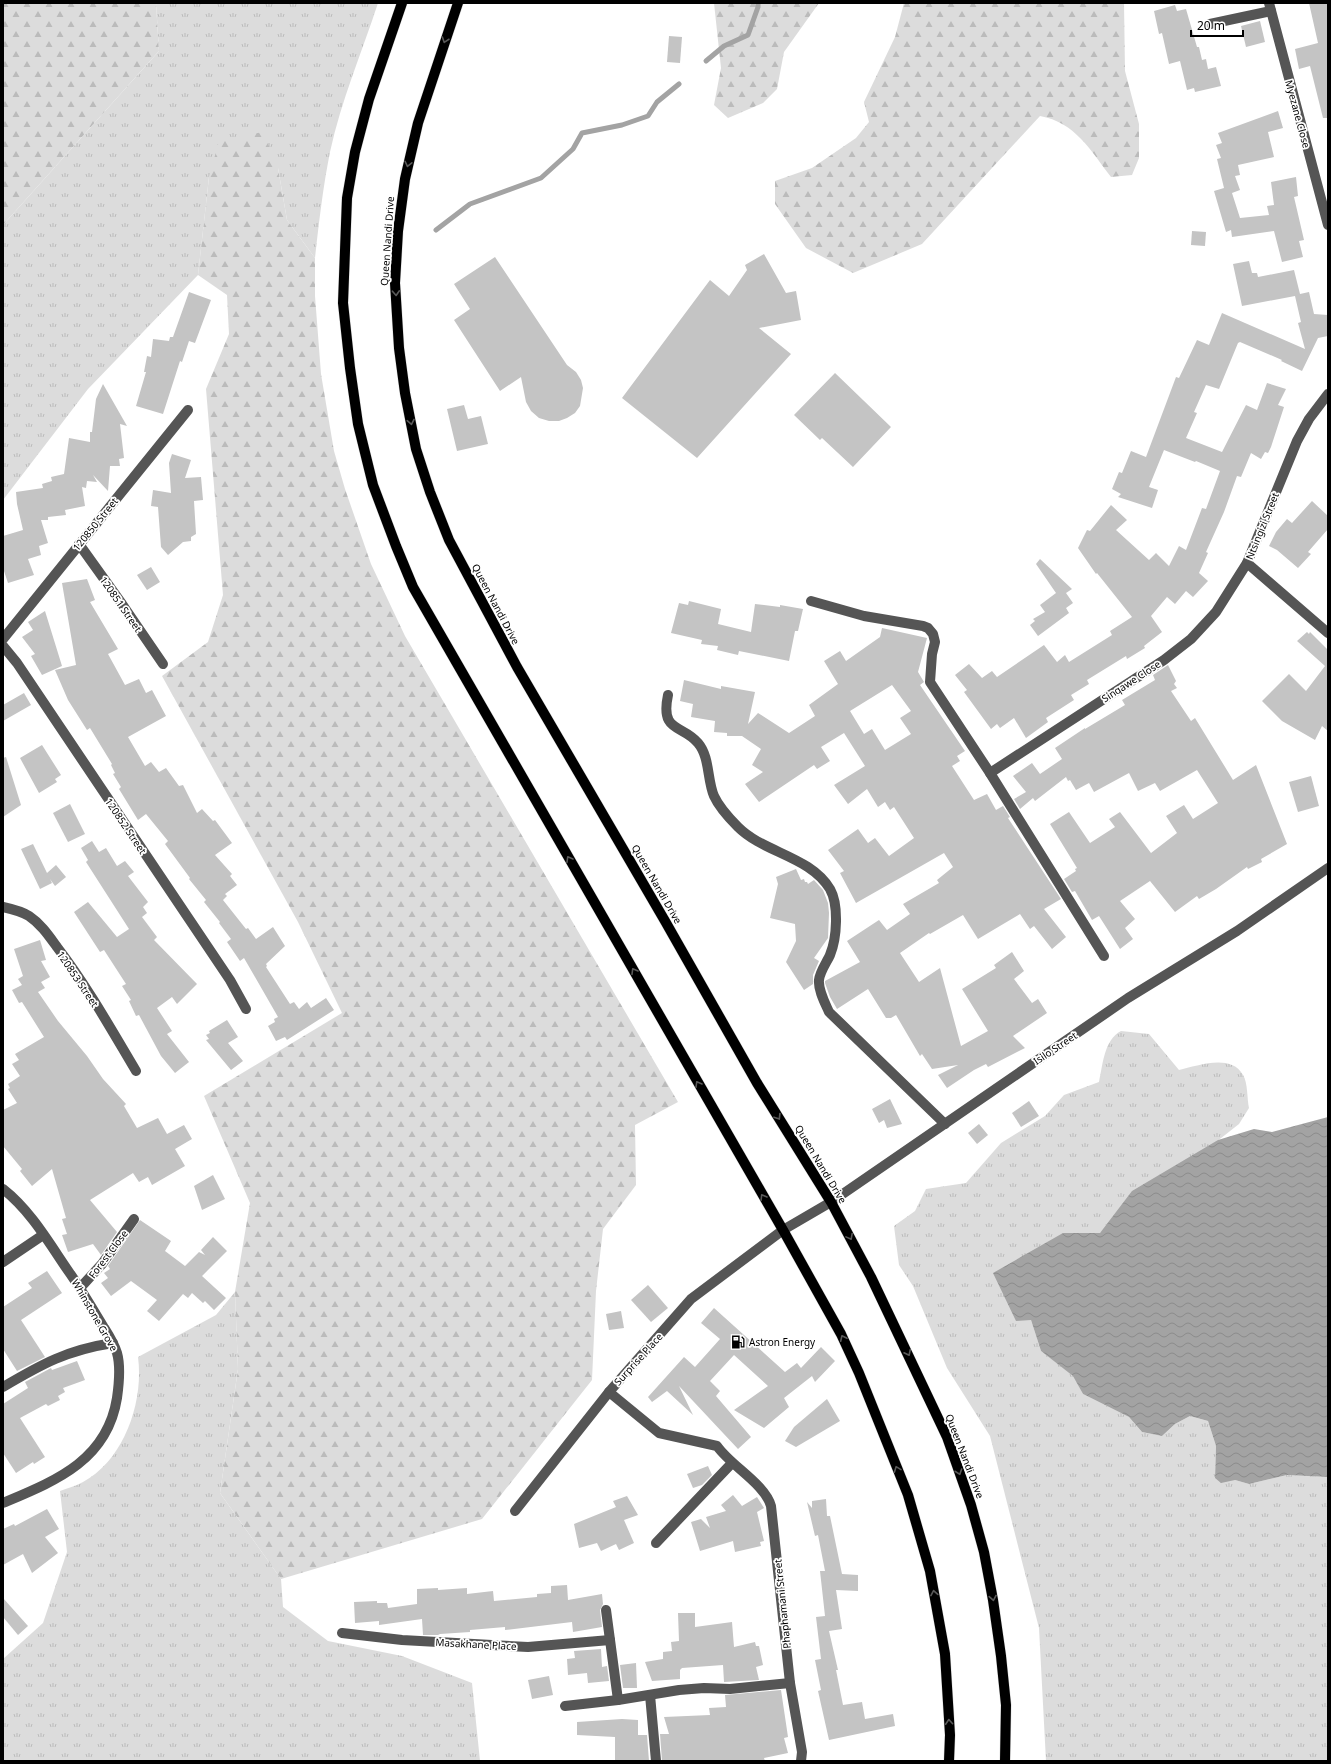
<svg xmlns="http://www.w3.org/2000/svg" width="1331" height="1764" font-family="'Noto Sans',sans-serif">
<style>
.grass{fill:url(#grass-tufts)}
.forest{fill:url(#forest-firs)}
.water{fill:url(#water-waves)}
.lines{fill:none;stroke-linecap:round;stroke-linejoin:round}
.stream{stroke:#a3a3a3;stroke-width:5}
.building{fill:#c4c4c4;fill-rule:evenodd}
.major-casing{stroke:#dbdbdb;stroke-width:11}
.minor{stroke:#555;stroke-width:10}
.major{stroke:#000;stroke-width:10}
.oneway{stroke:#595959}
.labels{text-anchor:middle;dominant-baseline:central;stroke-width:3.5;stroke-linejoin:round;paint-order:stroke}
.street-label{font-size:10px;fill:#000;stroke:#fff}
.poi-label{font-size:10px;fill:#000;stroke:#fff;text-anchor:start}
</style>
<defs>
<pattern id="grass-tufts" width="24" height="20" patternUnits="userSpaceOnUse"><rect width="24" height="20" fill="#dcdcdc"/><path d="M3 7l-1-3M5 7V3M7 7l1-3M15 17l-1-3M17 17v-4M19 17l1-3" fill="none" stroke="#bbb"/></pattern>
<pattern id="forest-firs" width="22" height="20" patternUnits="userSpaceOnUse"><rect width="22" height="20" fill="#dcdcdc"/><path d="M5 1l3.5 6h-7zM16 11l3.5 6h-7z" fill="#bbb"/></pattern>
<pattern id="water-waves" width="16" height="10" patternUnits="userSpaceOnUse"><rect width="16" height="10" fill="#a3a3a3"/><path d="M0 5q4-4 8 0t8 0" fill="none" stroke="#8b8b8b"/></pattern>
</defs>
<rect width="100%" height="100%" fill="#fff"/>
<g class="grass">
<path d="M156 3H378C362 52 341 101 330 152 323 187 319 222 315 258L287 220 278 168 209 177 198 275 88 389 3 500V225L159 51Z"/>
<path d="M1121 1031 1149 1034 1179 1070C1197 1066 1231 1053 1243 1075 1248 1083 1247 1099 1249 1108L1239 1124 1100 1233H1063L1031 1320 1041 1351 1074 1376 1083 1394 1129 1417 1142 1432 1162 1436 1175 1424 1190 1416 1208 1421 1216 1446 1215 1478 1235 1480 1249 1484 1287 1475 1328 1477V1761H1046L1039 1628 990 1436 947 1368 913 1286 899 1265 894 1226 915 1211 926 1189 966 1183 1001 1143 1045 1116 1064 1095 1099 1082C1103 1064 1104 1040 1121 1031Z"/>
<path d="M235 1292 238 1369 220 1493 281 1579 283 1607 328 1641 402 1656 472 1683 480 1761H3V1659L43 1623 67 1552 60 1491C67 1488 76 1486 83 1482 124 1460 144 1402 138 1357L216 1315Z"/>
</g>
<g class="forest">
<path d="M3 3H156L159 51 3 225Z"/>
<path d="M714 3H819L784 52 777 89 763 103 728 118 714 105 721 68Z"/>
<path d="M904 3H1124L1125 71 1139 124V158L1132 175 1111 177C1091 151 1075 122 1040 116L922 244 853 273 806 248 775 204V181L812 168 856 138 869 122 864 102 895 37Z"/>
<path d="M263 132 278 168 287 220 315 258V296L321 374 334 451 345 489 371 564 405 636 678 1102 635 1125 636 1185 603 1229 596 1291 592 1380 482 1519 281 1579 220 1493 238 1369 235 1292 250 1203 204 1096 342 1013 298 922 162 676 208 642 223 595 206 389 229 334 227 295 198 275 209 177 219 141Z"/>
</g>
<path class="water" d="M1328 1117V1477L1287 1475 1249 1484 1235 1480 1221 1483 1215 1478 1216 1446 1208 1421 1190 1416 1175 1424 1162 1436 1142 1432 1129 1417 1083 1394 1073 1376 1041 1351 1031 1320 1016 1321 993 1273 1063 1233H1100L1132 1191 1218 1140 1254 1129 1272 1132Z"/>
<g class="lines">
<g class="stream">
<path d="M706 61 724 46 748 35 758 7V3"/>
<path d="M436 230 470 204 541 178 573 149 582 133 622 125 648 116 657 102 679 84"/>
</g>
</g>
<g class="building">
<path d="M1309 3H1328V118H1323L1310 66 1299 69 1295 49 1318 43Z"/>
<path d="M1175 5 1177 11 1186 9 1197 47H1199L1202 60 1206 59 1208 69 1216 67 1221 86 1195 92 1194 88 1187 90 1180 61 1169 64 1162 33 1159 34 1154 11Z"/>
<path d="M1260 21 1265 42 1246 47 1241 26Z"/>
<path d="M669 36 682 37 680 63 667 62Z"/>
<path d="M1278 111 1283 128 1268 132 1274 157 1238 165 1240 175 1235 176 1240 190 1232 193 1240 218 1269 215 1267 206 1274 205 1271 182 1296 177 1298 196 1294 197 1304 240 1299 241 1303 257 1282 262 1274 231 1232 237 1231 230 1226 232 1214 191 1224 188 1217 159 1221 158 1216 145 1222 143 1218 133Z"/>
<path d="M1192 231 1206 232 1205 246 1191 245Z"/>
<path d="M764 254 786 293 796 291 801 320 759 328 791 354 697 458 622 398 710 280 729 296 747 270 745 265Z"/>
<path d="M495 257 567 365 576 372 581 380 583 388 580 406 575 413 567 418 559 421H549L539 418 531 411 526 402 521 377 500 391 454 320 470 309 454 284Z"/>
<path d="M1249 261 1252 273H1257L1258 277 1294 270 1300 294 1309 292 1314 314 1328 315V336L1318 338 1302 371 1281 361 1282 360 1240 342 1238 343 1219 389 1206 385 1194 412 1197 413 1186 438 1222 452 1246 405 1257 410 1267 383 1286 389 1278 405 1284 407 1271 447 1268 453 1265 452 1261 459 1251 453 1241 477 1237 476 1224 512 1206 552 1208 553 1199 573 1208 581 1193 597 1186 591 1175 604 1167 597 1151 616 1162 632 1144 646 1145 648 1127 659 1126 656 1087 680 1089 684 1071 695 1074 700 1046 718 1048 722 1026 738 1014 718 1000 728 997 724 991 729 964 692 967 690 955 675 969 664 982 678 992 671 997 677 1044 645 1057 662 1065 655 1069 662 1112 635 1110 631 1132 617 1097 573 1096 574 1078 548 1087 530 1090 531 1111 505 1127 520 1116 530 1149 560 1156 553 1169 566 1179 546 1186 550 1202 508 1206 509 1220 471 1196 461 1195 462 1164 450 1149 487 1158 490 1152 508 1118 497 1121 494 1112 489 1119 472 1122 473 1131 451 1146 457 1176 377 1179 378 1197 340 1209 345 1222 313 1305 349 1298 323 1301 322 1295 296 1242 306 1233 264Z"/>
<path d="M189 292 211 300 195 343 189 341 182 362 180 361 163 414 136 406 146 372H144L147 356 151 357 153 339 169 341 170 337H173Z"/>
<path d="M835 373 891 427 853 467 822 438 820 440 794 415Z"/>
<path d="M103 384 127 426 120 424 124 458 119 459 120 466H110L108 491 93 475 97 482 87 481 86 488 82 487 85 506 65 510 66 515 48 517V520H41L48 543 39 546 41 555 28 559 34 575 8 583 3 568V536L23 530 17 504 16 492 43 488 42 484 52 481 51 477 64 474 69 438 90 442V432H92L96 399Z"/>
<path d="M464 405 468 419 481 416 488 444 457 451 447 409Z"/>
<path d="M172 454 191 460 185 478 201 477 203 500 194 501 196 534 191 537V541L183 542 168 555 161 547 158 507 151 506 153 490 171 493 169 463Z"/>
<path d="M1312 501 1328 516V529L1308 552 1311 554 1298 568 1277 550 1269 546 1276 532 1287 519 1292 523Z"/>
<path d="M1040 559 1072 589 1066 593 1073 603 1066 608 1069 613 1038 636 1030 625 1035 621 1033 619 1045 612 1040 605 1056 593 1036 564Z"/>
<path d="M151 567 160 582 147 590 137 575Z"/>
<path d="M87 579 95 600 90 602 118 649 108 654 125 685 139 679 146 693 152 690 166 716 128 737 145 766 151 762 159 772 166 768 179 786 183 785 197 813 202 809 213 821 215 820 232 843 215 855 232 874 230 876 237 885 225 894 227 896 223 900 246 929 248 928 256 939 273 927 285 946 266 964 267 966 266 967 290 1004 294 1002 299 1009 307 1002 311 1008 326 998 334 1010 287 1040 285 1037 276 1041 268 1026 275 1022 274 1019 278 1017 244 958 240 961 227 942 231 939 219 923 220 922 204 902 206 900 189 879 190 878 165 844 168 841 146 814 138 820 119 789 121 787 113 774 115 773 111 765 112 764 90 728 87 730 68 700 55 670 76 665 62 583Z"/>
<path d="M689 601 721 609 718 624 751 632 755 604 780 607V605L803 609 798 631H795L789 661 739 651 738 655 717 650 718 646 701 644 702 640 671 633 679 603 688 605Z"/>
<path d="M45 611 62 666 42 675 31 656 35 654 22 637 33 630 28 622Z"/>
<path d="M882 628 927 638 918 672 924 682 920 685 965 751 957 756 960 761 952 766 974 800 987 794 996 810 1003 806 1010 817 1008 818 1061 899 1044 909 1066 937 1052 949 1034 926 1030 929 1020 914 978 939 963 915 930 934 929 933 900 953 919 982 940 968 961 1046 988 1031 962 989 996 968 994 965 1012 952 1024 971 1014 979 1032 1003 1038 999 1047 1013 1013 1036 1025 1048 988 1067 986 1064 974 1070 947 1088 938 1075 958 1065 932 1069 922 1054 920 1056 896 1015 891 1018H886L868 989 837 1009 830 997 825 983V981L860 962 847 941 879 920 887 930 910 914 903 904 939 883 937 880 953 867 944 853 856 903 840 873 844 871 828 850 858 829 868 843 875 838 889 856 914 838 894 807 890 810 885 802 878 807 867 789 848 804 834 785 865 766 844 733 821 747 830 761 817 769 814 765 759 802 745 784 763 772 752 765 761 749 742 736H727V733L714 732 715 721 691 717 693 704 680 701 684 680 721 689V686L755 692 748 724 758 713 789 733 815 716 809 705 838 684 824 661 840 651 846 661 880 637ZM892 685 911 711 900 718 911 734 885 750 872 729 864 734 850 711Z"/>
<path d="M1307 632 1309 634 1310 632 1328 650V731L1322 726 1315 740 1282 721 1262 701 1289 674 1306 691 1325 666 1297 641Z"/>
<path d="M1168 665 1176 681 1174 684 1177 688 1171 691 1191 721 1195 718 1233 780 1256 765 1287 844 1261 859 1262 862 1248 869 1247 867 1216 889 1199 899 1197 896 1175 912 1150 881 1120 901 1135 919 1125 928 1133 939 1120 949 1099 916 1092 920 1075 891 1072 892 1064 879 1076 871 1075 869 1077 868 1050 824 1069 812 1090 843 1115 827 1109 819 1120 812 1151 853 1177 833 1166 816 1184 805 1193 819 1218 803 1197 770 1160 791 1155 783 1138 791 1129 773 1094 792 1089 783 1076 790 1070 780 1068 781 1066 777 1035 801 1033 798 1020 809 1014 799 1026 792 1013 776 1032 763 1040 774 1062 759 1055 748 1085 728V729L1125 705 1122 700 1155 680 1153 675Z"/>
<path d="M24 693 31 705 3 721V705Z"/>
<path d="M42 745 61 775 55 779 57 782 39 793 20 758Z"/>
<path d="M6 757 21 805 3 817V758Z"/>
<path d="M1311 776 1319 806 1298 812 1289 782Z"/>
<path d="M70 804 85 834 68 842 53 813Z"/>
<path d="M92 841 99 852 106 848 117 866 125 861 134 872 128 876 148 902 143 907 147 913 142 917 157 937 154 940 197 984 177 1004 172 997 157 1008 172 1031 167 1034 189 1062 175 1073 161 1056 139 1015 136 1016 129 1001 131 1000 122 986 126 984 104 950 100 952 74 912 88 902 117 937 129 929 86 862 88 860 81 848Z"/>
<path d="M33 844 47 873 56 865 66 877 55 886 50 879 52 883 40 889 21 849Z"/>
<path d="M796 869 801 880 804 879 805 882H807L808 884 814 880 823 890 828 903 829 913 828 938 814 958 819 961 813 975V984L804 990 786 962 796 941 795 924 770 918 778 884 776 877Z"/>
<path d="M40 940 46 960 41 961 50 977 41 982 45 988 38 992 58 1021 87 1056 103 1079 126 1104 124 1106 137 1128 158 1118 167 1134 184 1125 192 1139 175 1149 185 1166 152 1185 148 1177 139 1182 133 1173 90 1200 117 1232 101 1255 93 1244 68 1252 62 1235 67 1234 62 1219 66 1218 52 1169 32 1186 20 1171 22 1169 3 1146V1110L17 1103 8 1089 10 1088 8 1084 20 1076 12 1064 19 1060 15 1054 44 1037 22 1002 19 1003 12 990 22 985 18 979 23 976 14 949Z"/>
<path d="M227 1020 238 1037 228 1043 243 1061 231 1070 206 1040 209 1039 206 1035 210 1033 209 1031Z"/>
<path d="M890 1099 902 1124 887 1128 884 1120 879 1123 872 1109Z"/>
<path d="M1029 1101 1039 1116 1021 1127 1012 1113Z"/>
<path d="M979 1124 988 1135 977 1144 968 1133Z"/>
<path d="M213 1175 225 1199 202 1210 194 1186Z"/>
<path d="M140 1220 171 1241 165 1251 185 1266 199 1252 205 1255 201 1250 213 1237 227 1251 202 1276 226 1298 214 1310 205 1301 203 1303 192 1293 188 1298 183 1294 159 1321 147 1311 157 1300 131 1281 111 1296 101 1283 108 1278 104 1273 110 1269 108 1266Z"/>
<path d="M47 1271 62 1293 21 1320 45 1357 17 1371 3 1349V1307L32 1288 28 1283Z"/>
<path d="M648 1285 668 1308 651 1322 631 1300Z"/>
<path d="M714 1308 785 1372 797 1363 801 1368 821 1347 835 1361 815 1382 812 1376 784 1398 789 1407 764 1428 734 1410 768 1386 734 1355 710 1381 720 1391 716 1396 751 1437 738 1449 679 1386 693 1415 667 1391 652 1402 648 1397 684 1357 695 1367 720 1339 701 1323Z"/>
<path d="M621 1311 624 1328 609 1330 606 1314Z"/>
<path d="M77 1361 85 1380 63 1388 65 1392 58 1396 60 1400 48 1406 46 1404 20 1418 45 1457 34 1464 33 1462 16 1473 3 1453V1404L28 1388 25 1382 51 1368 52 1370Z"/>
<path d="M827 1399 840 1421 796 1447 785 1441 794 1427Z"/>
<path d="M708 1466 712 1475 702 1485 693 1488 687 1474Z"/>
<path d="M733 1495 742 1506 757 1497 764 1508 757 1512 764 1541 760 1542 761 1546 735 1552 733 1541 700 1551 691 1522 701 1519 710 1528 706 1517 726 1511 721 1505Z"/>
<path d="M627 1496 638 1515 624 1520 634 1543 619 1550 616 1544 601 1551 597 1543 579 1548 574 1524 616 1507 613 1501Z"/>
<path d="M826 1499 827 1516H830L842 1574 858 1575V1591L836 1590 842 1629 829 1631 838 1670H836L843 1705 862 1702 865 1719 893 1714 895 1726 829 1740 818 1691 821 1690 815 1660 821 1659 816 1617 825 1616 820 1571H825L818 1535 815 1536 807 1502 812 1508V1501Z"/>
<path d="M47 1509 59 1529 45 1537 58 1553 32 1573 23 1554 3 1565V1529L14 1524 15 1526Z"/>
<path d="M567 1585 568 1600 602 1594 603 1604 600 1610 602 1627 573 1632 572 1622 505 1630V1627L470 1630V1632L440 1634 438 1635H423L422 1619 379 1625V1621L355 1623 354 1602 377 1601V1603H387L388 1608 417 1604V1589L438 1588V1590L467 1588V1594L493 1591 494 1601 537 1597V1594L551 1593V1586Z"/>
<path d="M3 1598 28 1626 18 1635 3 1617Z"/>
<path d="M678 1613H695V1627L732 1622 734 1647 755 1642 756 1646H759L763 1665 756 1667 759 1680 724 1682 723 1665 682 1668 680 1670V1679L652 1681 645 1662 663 1659V1652L672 1651 671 1642 679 1641Z"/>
<path d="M601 1649 602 1667 607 1666 609 1681 588 1683 587 1673 568 1675 567 1659 575 1658 574 1651Z"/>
<path d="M636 1663 637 1688H623L620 1665Z"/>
<path d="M549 1676 553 1695 532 1699 528 1680Z"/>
<path d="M781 1690 788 1737 784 1738 788 1753 764 1758 765 1761H662L660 1734H669L664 1717 710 1715 709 1708 726 1707 725 1695Z"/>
<path d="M622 1719 638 1720V1735H647L649 1761H615V1737L577 1735V1722Z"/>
</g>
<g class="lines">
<g class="major-casing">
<g id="major">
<path d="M402 3 369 99 355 152 347 198 343 303 350 368 358 424 373 485 396 546 413 587 783 1230 841 1334 859 1373 908 1495 930 1571 945 1654 950 1735 949 1761"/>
<path d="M458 3 418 123 405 179 398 231 395 283 399 348 405 393 416 449 430 492 449 540 517 667 665 921 757 1083 831 1202 871 1277 947 1437 971 1505 984 1552 993 1600 1001 1656 1006 1705 1005 1761"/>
</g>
</g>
<g class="minor">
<path d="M1269 3 1328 225"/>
<path d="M1210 24 1271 11"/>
<path d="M79 544 122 604 163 664"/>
<path d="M1247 563 1328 633"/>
<path d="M811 601 864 616 923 626 928 628 933 634 935 642 932 654 930 682 990 773 1104 956"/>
<path d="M3 639 188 410"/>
<path d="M3 646 17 663 230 980 246 1009"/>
<path d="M668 695C660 733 682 724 698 743 710 757 707 780 714 796 719 807 729 818 738 827 764 853 810 856 830 889 839 905 837 938 830 955 827 962 820 971 819 980 818 990 825 1003 829 1012L945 1124"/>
<path d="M990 773 1164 660 1191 639 1216 612 1247 563 1297 441 1309 419 1328 394"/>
<path d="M3 907C12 909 21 911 29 916 41 924 49 936 57 947 87 986 111 1029 136 1071"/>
<path d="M3 1189C31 1211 49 1243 69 1272 81 1289 92 1308 103 1326 108 1334 114 1343 117 1353 121 1367 119 1384 117 1398 107 1461 55 1481 3 1503"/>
<path d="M3 1262 43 1235"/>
<path d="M80 1288 102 1264 134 1219"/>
<path d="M3 1387C42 1364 67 1350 113 1343"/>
<path d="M609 1392 659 1433 717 1446C731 1466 765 1484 771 1506L790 1683 802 1752 801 1761"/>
<path d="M515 1511 609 1392 691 1299 783 1230 831 1202 1128 998 1237 931 1328 868"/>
<path d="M656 1543 732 1463"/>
<path d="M606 1610 618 1700"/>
<path d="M342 1633 402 1640 528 1647 610 1640"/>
<path d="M650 1695 656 1761"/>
<path d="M565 1706 618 1700 679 1690 704 1688 730 1689 790 1683"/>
</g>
<use href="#major" class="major"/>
</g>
<defs><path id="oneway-chevron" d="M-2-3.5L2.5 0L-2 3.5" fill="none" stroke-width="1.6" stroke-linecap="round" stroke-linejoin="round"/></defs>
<g class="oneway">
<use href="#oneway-chevron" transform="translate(445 40) rotate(109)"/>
<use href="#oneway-chevron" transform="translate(408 164) rotate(103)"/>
<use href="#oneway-chevron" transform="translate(396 293) rotate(87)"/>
<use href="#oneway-chevron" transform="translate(411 422) rotate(79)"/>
<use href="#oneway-chevron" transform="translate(569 859) rotate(-120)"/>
<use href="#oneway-chevron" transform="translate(634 971) rotate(-120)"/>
<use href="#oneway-chevron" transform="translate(698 1084) rotate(-120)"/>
<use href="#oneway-chevron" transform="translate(778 1117) rotate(58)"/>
<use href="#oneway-chevron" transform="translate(763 1197) rotate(-121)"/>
<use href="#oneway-chevron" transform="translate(850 1237) rotate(62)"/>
<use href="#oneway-chevron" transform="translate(843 1338) rotate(-115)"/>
<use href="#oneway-chevron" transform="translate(908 1353) rotate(64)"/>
<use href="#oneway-chevron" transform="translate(897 1469) rotate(-111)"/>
<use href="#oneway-chevron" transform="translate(959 1472) rotate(71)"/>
<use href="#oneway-chevron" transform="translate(934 1593) rotate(-100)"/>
<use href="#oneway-chevron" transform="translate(993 1598) rotate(80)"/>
<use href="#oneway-chevron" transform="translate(949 1722) rotate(-94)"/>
</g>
<defs>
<g id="fuel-bare" transform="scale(1.08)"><path d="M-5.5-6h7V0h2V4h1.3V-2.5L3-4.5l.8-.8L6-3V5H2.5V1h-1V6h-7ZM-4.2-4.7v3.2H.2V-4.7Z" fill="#000" stroke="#fff" stroke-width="2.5" paint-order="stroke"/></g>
</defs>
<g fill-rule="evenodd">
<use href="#fuel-bare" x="738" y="1342"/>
</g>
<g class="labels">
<g class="street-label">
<text transform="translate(1298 114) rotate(75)">Myezane Close</text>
<text transform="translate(387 241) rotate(-86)">Queen Nandi Drive</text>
<text transform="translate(95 524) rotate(-51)">120850 Street</text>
<text transform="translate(1262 526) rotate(-68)">Ntsingizi Street</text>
<text transform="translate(121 604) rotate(55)">120851 Street</text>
<text transform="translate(496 604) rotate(62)">Queen Nandi Drive</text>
<text transform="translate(1131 681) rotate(-33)">Sinqawe Close</text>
<text transform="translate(126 826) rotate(56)">120852 Street</text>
<text transform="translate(657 884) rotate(60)">Queen Nandi Drive</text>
<text transform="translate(78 979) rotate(56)">120853 Street</text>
<text transform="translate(1055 1048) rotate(-34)">Isilo Street</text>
<text transform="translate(821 1164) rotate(59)">Queen Nandi Drive</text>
<text transform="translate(108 1254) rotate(-53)">Forest Close</text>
<text transform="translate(95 1315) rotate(60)">Whinstone Grove</text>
<text transform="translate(638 1359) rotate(-48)">Surprise Place</text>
<text transform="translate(965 1456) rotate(69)">Queen Nandi Drive</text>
<text transform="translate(782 1604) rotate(-96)">Phaphamani Street</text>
<text transform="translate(476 1644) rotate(3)">Masakhane Place</text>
</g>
<g class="poi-label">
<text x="749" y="1342">Astron Energy</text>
</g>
</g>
<rect width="1331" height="1764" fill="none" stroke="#000000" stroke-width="8"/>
<path d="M1191 30v6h52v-6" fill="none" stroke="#000000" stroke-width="2"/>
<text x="1197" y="30" font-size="12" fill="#000000" stroke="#ffffff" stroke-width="3" paint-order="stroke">20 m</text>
</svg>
